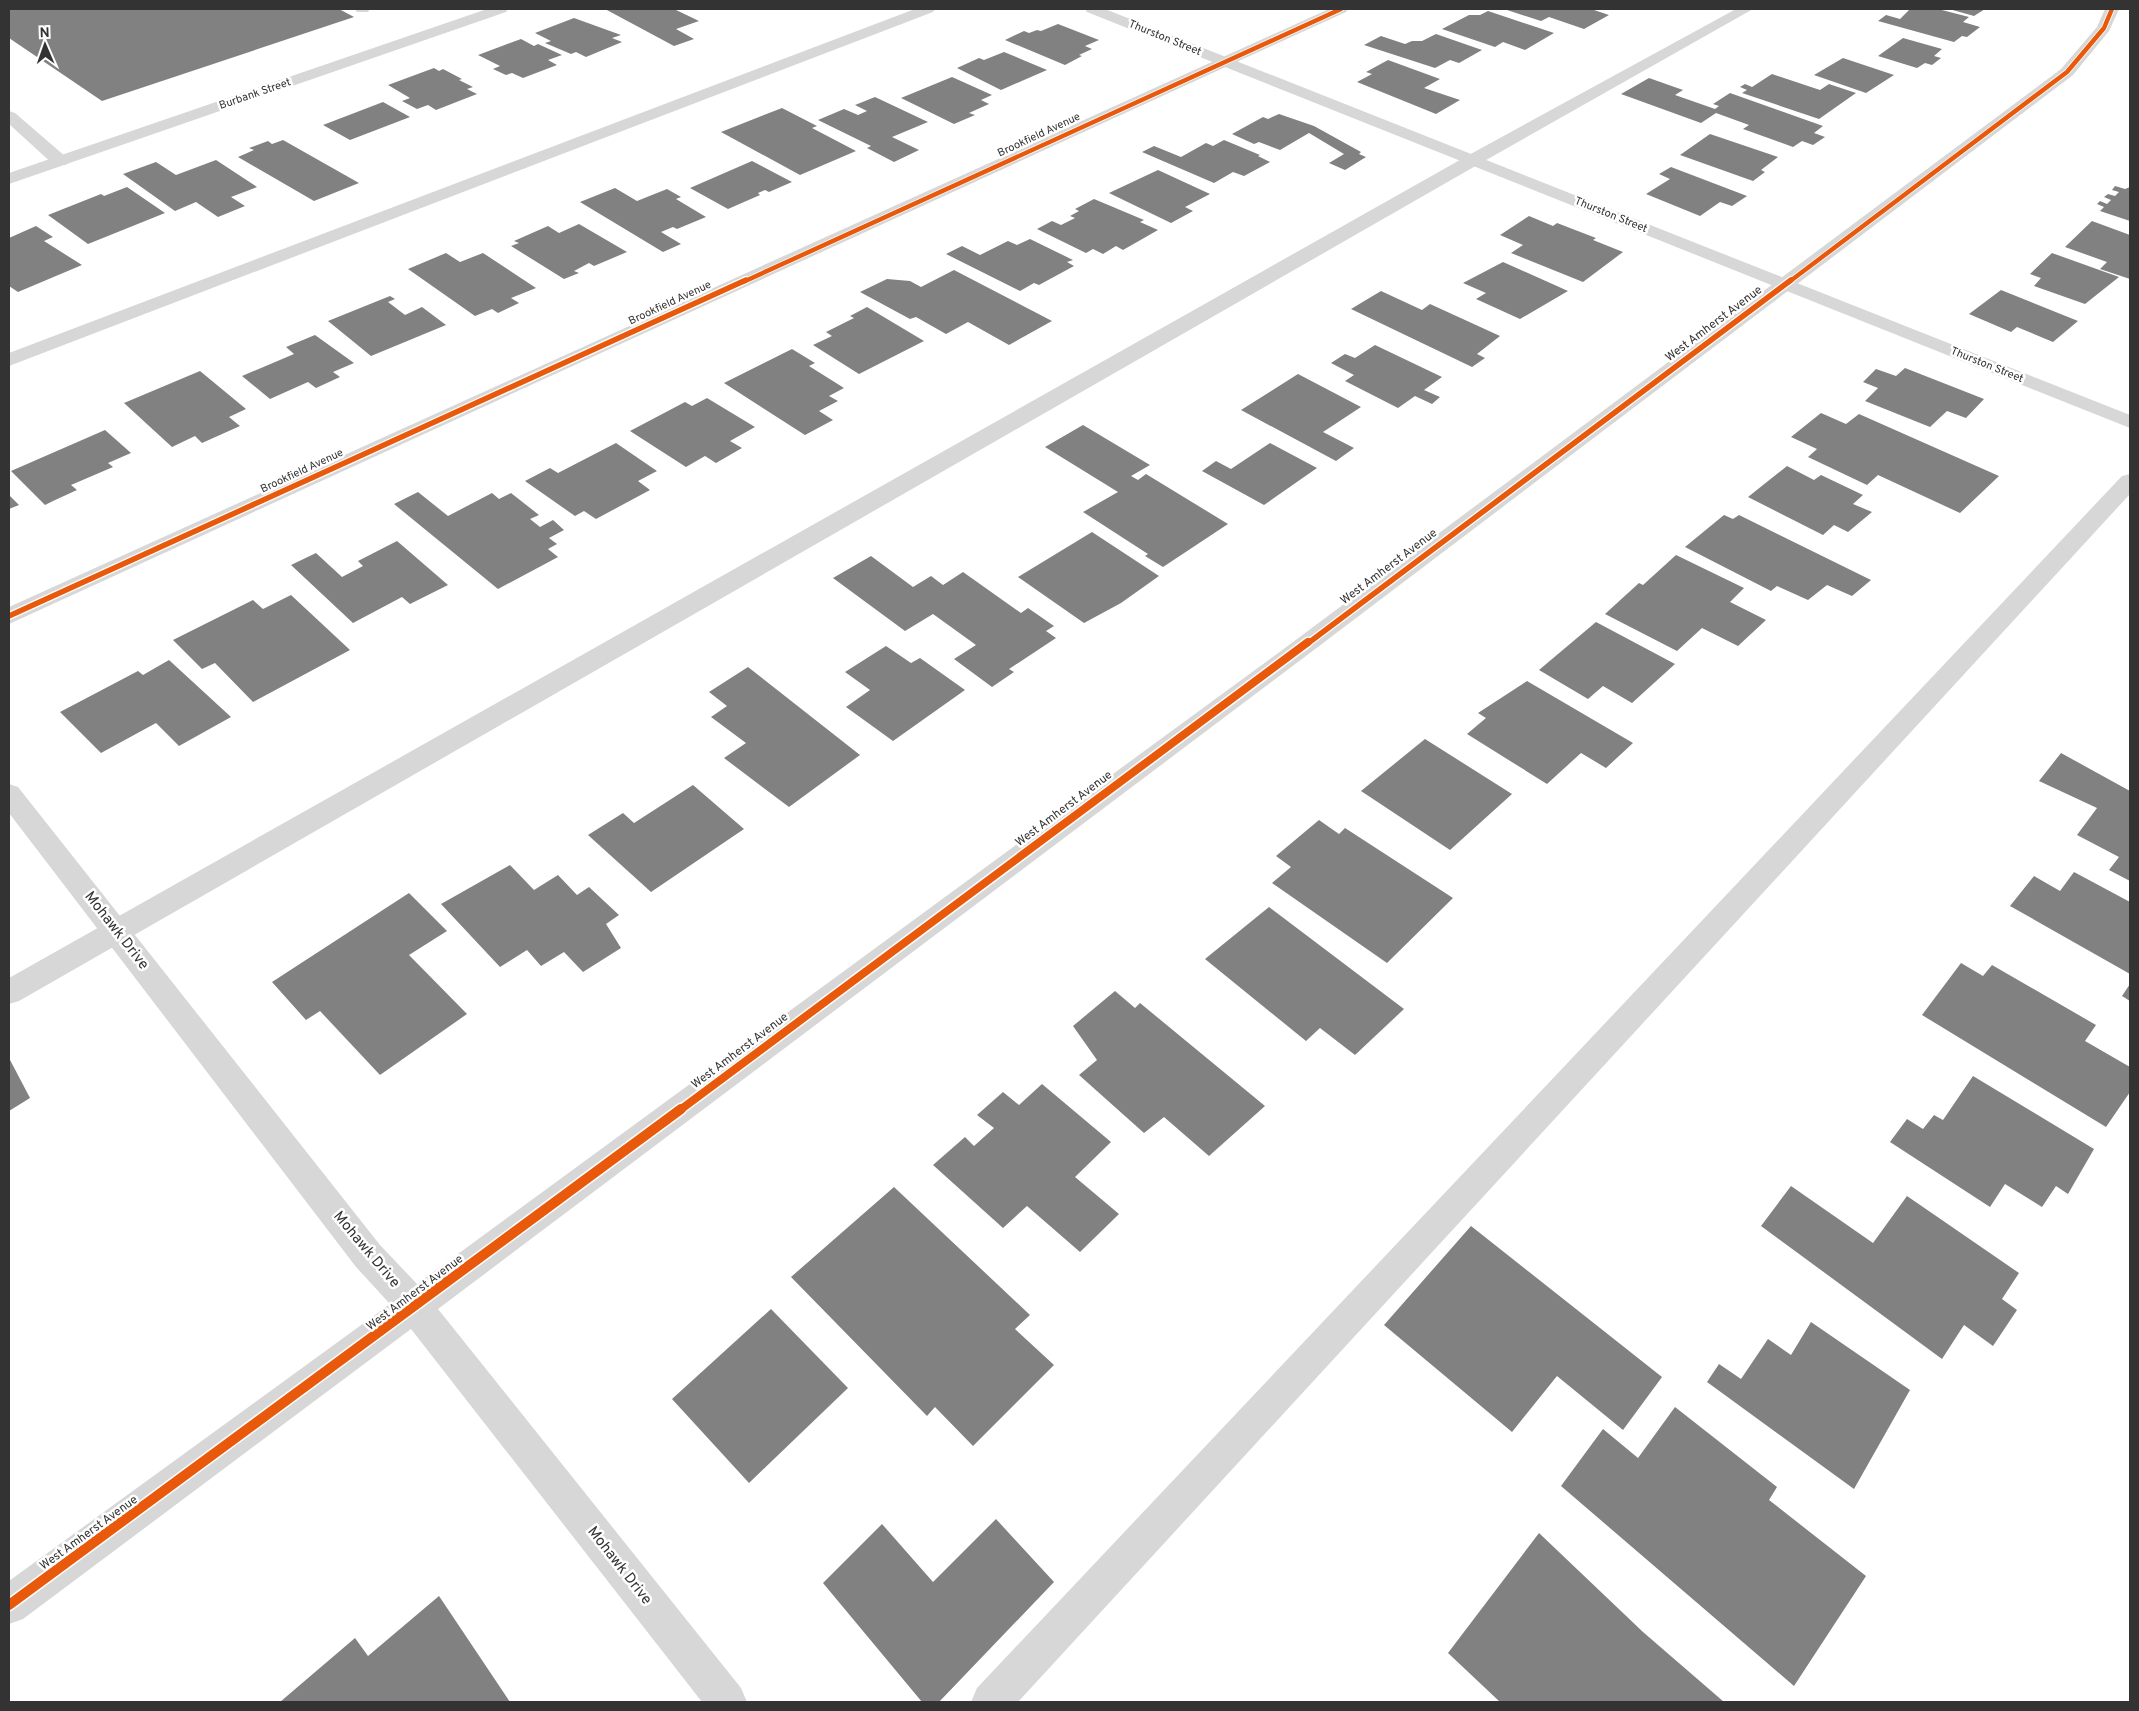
<svg xmlns="http://www.w3.org/2000/svg" width="2139" height="1711" font-family="Overpass,sans-serif">
<style>
.building{fill:#818181}
.lines{fill:none;stroke-linecap:round;stroke-linejoin:round}
.service{fill:#d7d7d7;fill-rule:evenodd}
.minor{fill:#d7d7d7;fill-rule:evenodd}
.tertiary{fill:#d7d7d7;fill-rule:evenodd}
.cycleway-far3-casing{stroke:#fff;stroke-width:6}
.cycleway-far2-casing{stroke:#fff;stroke-width:8}
.cycleway-far1-casing{stroke:#fff;stroke-width:11}
.cycleway-casing{stroke:#fff;stroke-width:13}
.cycleway-far3{stroke:#e8590c;stroke-width:4.5}
.cycleway-far2{stroke:#e8590c;stroke-width:5.5}
.cycleway-far1{stroke:#e8590c;stroke-width:8}
.cycleway{stroke:#e8590c;stroke-width:10}
.labels{text-anchor:middle;dominant-baseline:central;stroke-width:5;stroke-linejoin:round;paint-order:stroke}
.far-street-label{font-size:11px;fill:#333;stroke:#fff}
.street-label{font-size:12px;fill:#333;stroke:#fff}
.near-street-label{font-size:15px;fill:#333;stroke:#fff}
</style>
<rect width="100%" height="100%" fill="#fff"/>
<g class="building">
<path d="M9 9H339L354 17 102 101 9 38Z"/>
<path d="M605 9H674L699 21 676 29 694 39 674 46Z"/>
<path d="M1504 9H1591L1609 15 1584 29 1549 17 1541 21Z"/>
<path d="M1910 9H1938L1969 17 1963 22 1980 27 1967 37 1962 36 1954 42 1878 21 1886 15 1900 19Z"/>
<path d="M1949 9H1985L1974 16Z"/>
<path d="M1488 11 1554 33 1525 50 1503 42 1495 47 1442 29 1469 15H1480Z"/>
<path d="M574 18 621 35 612 38 622 42 586 57 576 52 571 54 545 43 551 41 535 33Z"/>
<path d="M1058 24 1099 40 1085 46 1092 49 1079 55 1082 56 1065 65 1005 40 1024 31 1029 33 1037 30 1041 31Z"/>
<path d="M1436 34 1482 50 1459 63 1450 60 1435 68 1364 45 1381 36 1405 44 1412 41H1422Z"/>
<path d="M1903 38 1942 49 1934 56 1941 58 1932 65 1925 63 1917 68 1878 56Z"/>
<path d="M521 39 534 46 538 44 562 55 548 60 557 65 523 78 512 73 506 75 493 69 500 66 478 55Z"/>
<path d="M1004 52 1047 70 1001 90 957 68 979 58 984 60Z"/>
<path d="M1843 58 1894 75 1866 93 1814 75Z"/>
<path d="M1388 60 1440 79 1424 88 1460 100 1436 114 1357 82 1372 74 1366 72Z"/>
<path d="M434 68 439 71 443 69 462 79 459 80 473 87 467 89 477 94 436 110 428 105 417 109 402 101 410 98 388 85Z"/>
<path d="M1772 74 1820 90 1829 84 1856 93 1819 119 1742 93 1747 90 1740 87 1745 84 1752 87Z"/>
<path d="M952 77 992 95 981 100 989 104 969 113 975 115 954 124 901 98Z"/>
<path d="M1649 78 1683 90 1675 95 1715 109 1719 106 1713 104 1730 93 1823 126 1814 133 1825 137 1813 145 1802 141 1793 147 1743 129 1749 125 1716 113 1701 123 1621 94Z"/>
<path d="M875 97 928 122 892 137 919 150 894 162 867 148 871 146 818 120 844 109 858 115 867 111 855 105Z"/>
<path d="M383 102 410 117 350 140 323 125Z"/>
<path d="M782 108 817 126 812 128 856 151 800 175 721 132Z"/>
<path d="M1279 114 1314 126 1361 152 1359 154 1366 157 1345 170 1329 163 1344 154 1309 133 1280 150 1259 142 1254 144 1232 134 1263 117 1268 119Z"/>
<path d="M1710 134 1778 157 1761 170 1765 172 1753 181 1680 155Z"/>
<path d="M283 140 359 183 314 201 238 157 254 150 249 148 268 141 272 144Z"/>
<path d="M1224 140 1260 155 1258 156 1270 162 1244 176 1233 172 1214 183 1142 152 1154 146 1181 157 1206 143 1213 146Z"/>
<path d="M216 160 257 187 231 197 245 206 218 217 196 202 175 211 123 174 156 162 176 175Z"/>
<path d="M752 161 792 182 769 192 765 190 758 193 760 195 728 209 690 188Z"/>
<path d="M1671 167 1747 196 1732 206 1720 202 1700 216 1646 194 1670 179 1659 174Z"/>
<path d="M1158 170 1210 194 1185 207 1193 211 1171 223 1109 193Z"/>
<path d="M2115 186 2125 189 2130 187V221L2100 211 2104 207 2097 204 2100 201 2107 204 2111 200 2104 197 2108 194 2115 196 2119 192 2112 190Z"/>
<path d="M127 187 165 213 88 244 48 215 101 194 104 196Z"/>
<path d="M615 188 637 201 667 189 681 197 676 199 706 217 677 229 673 227 661 232 681 244 663 252 580 202Z"/>
<path d="M1094 199 1144 220 1140 222 1158 230 1123 250 1116 246 1103 254 1093 249 1086 253 1037 229 1052 221 1061 225 1075 218 1070 216 1079 211 1075 209Z"/>
<path d="M1529 216 1553 226 1557 223 1596 238 1593 240 1623 252 1583 282 1511 253 1523 245 1500 235Z"/>
<path d="M2092 221 2130 235V279L2100 269 2107 262 2065 247Z"/>
<path d="M579 224 627 252 594 266 589 263 574 271 579 273 564 279 511 246 519 243 514 241 548 226 559 233Z"/>
<path d="M36 226 53 237 44 241 82 265 18 292 9 286V238Z"/>
<path d="M1030 239 1073 260 1067 262 1074 266 1039 285 1034 283 1020 291 946 254 962 246 980 255 1008 241 1017 245Z"/>
<path d="M446 253 460 262 483 253 536 288 511 298 519 303 498 313 492 309 475 316 408 269Z"/>
<path d="M2052 253 2119 277 2085 304 2034 286 2041 278 2030 274Z"/>
<path d="M1503 262 1568 291 1520 319 1476 299 1486 293 1463 283Z"/>
<path d="M954 270 1052 321 1009 345 968 322 946 334 916 317 910 319 860 292 887 279 910 281 921 287Z"/>
<path d="M2001 290 2078 321 2053 342 2017 327 2011 332 1969 314Z"/>
<path d="M1381 291 1422 310 1430 304 1500 336 1477 354 1485 358 1472 367 1351 309Z"/>
<path d="M390 296 395 299 388 302 405 315 422 307 446 325 371 356 328 321Z"/>
<path d="M867 307 924 341 859 374 813 345 832 336 826 332 854 318 850 316Z"/>
<path d="M315 335 354 363 333 372 340 377 316 388 308 382 270 399 242 376 294 354 286 347Z"/>
<path d="M1375 345 1442 377 1424 390 1440 397 1432 404 1415 396 1398 408 1345 381 1354 375 1331 363 1345 354 1355 358Z"/>
<path d="M792 349 815 363 809 366 844 388 829 396 838 401 819 411 833 420 805 435 724 383Z"/>
<path d="M1905 368 1984 399 1966 418 1947 411 1930 427 1865 401 1878 388 1863 382 1876 369 1896 376Z"/>
<path d="M200 371 246 409 229 417 240 426 202 443 195 436 172 447 124 403Z"/>
<path d="M1298 374 1361 407 1323 432 1354 448 1336 461 1241 410Z"/>
<path d="M707 398 755 427 730 441 742 448 716 463 705 456 686 467 630 431 685 402 692 406Z"/>
<path d="M1821 413 1846 424 1859 414 1999 476 1960 513 1878 475 1867 485 1808 457 1817 449 1791 437Z"/>
<path d="M1083 425 1150 465 1131 476 1138 480 1146 474 1228 524 1163 567 1145 556 1148 554 1083 512 1118 492 1045 447Z"/>
<path d="M105 430 131 453 108 463 113 467 71 485 77 490 53 501 45 505 11 471Z"/>
<path d="M616 443 657 471 638 481 650 490 596 519 584 511 575 516 525 481 550 468 558 473Z"/>
<path d="M1270 443 1317 468 1264 505 1202 471 1216 461 1231 469Z"/>
<path d="M1787 466 1814 480 1821 475 1863 495 1853 504 1872 512 1848 532 1834 525 1823 535 1748 497Z"/>
<path d="M418 492 448 516 492 493 499 499 511 493 539 515 530 519 540 527 553 520 564 530 549 538 557 544 548 549 558 557 498 589 394 504Z"/>
<path d="M9 495 19 505 9 509Z"/>
<path d="M1724 515 1733 519 1739 515 1871 580 1852 596 1827 585 1808 600 1777 586 1771 591 1685 547Z"/>
<path d="M1092 532 1159 576 1121 603 1084 623 1018 577Z"/>
<path d="M397 541 448 585 410 604 402 597 353 623 291 565 316 553 342 577 363 566 358 561Z"/>
<path d="M1676 555 1744 588 1730 602 1766 620 1738 646 1702 628 1677 651 1605 614 1639 583 1643 585Z"/>
<path d="M871 556 913 587 931 576 943 585 963 572 1021 613 1028 608 1054 626 1046 631 1056 638 1009 669 1014 672 992 687 954 659 976 645 933 614 905 631 833 578Z"/>
<path d="M291 595 350 650 253 702 215 663 202 669 173 640 253 600 263 609Z"/>
<path d="M1596 622 1675 664 1632 703 1603 686 1588 699 1539 670Z"/>
<path d="M886 646 911 663 920 658 965 690 893 741 846 707 870 690 845 672Z"/>
<path d="M169 660 231 717 179 746 156 723 101 753 60 712 138 671 143 675Z"/>
<path d="M748 667 860 755 789 807 724 758 746 743 711 717 727 706 709 692Z"/>
<path d="M1527 681 1633 743 1606 768 1581 753 1547 784 1467 734 1486 718 1478 713Z"/>
<path d="M1425 739 1512 794 1450 850 1361 791Z"/>
<path d="M2061 753 2130 791V881L2109 870 2119 857 2077 835 2097 808 2039 781Z"/>
<path d="M693 785 744 829 651 892 588 835 623 813 634 823Z"/>
<path d="M1319 820 1339 834 1345 828 1453 898 1387 963 1272 883 1291 867 1276 856Z"/>
<path d="M510 865 534 890 558 875 577 895 589 887 619 915 606 924 621 948 583 972 564 952 541 966 527 950 500 967 441 904Z"/>
<path d="M2074 872 2130 902V974L2010 906 2034 876 2060 891Z"/>
<path d="M409 893 447 931 409 955 467 1014 380 1075 320 1011 306 1020 272 982Z"/>
<path d="M1269 907 1404 1009 1355 1055 1320 1028 1306 1041 1205 959Z"/>
<path d="M1961 963 1983 976 1992 965 2096 1025 2085 1041 2130 1067V1092L2106 1127 1922 1015Z"/>
<path d="M2130 984V1001L2122 996Z"/>
<path d="M1115 991 1135 1008 1140 1003 1265 1106 1209 1156 1164 1117 1144 1133 1079 1075 1097 1060 1073 1026Z"/>
<path d="M9 1058 30 1098 9 1111Z"/>
<path d="M1973 1076 2094 1149 2068 1194 2056 1186 2042 1207 2005 1184 1990 1207 1890 1142 1907 1119 1923 1129 1934 1115 1943 1120Z"/>
<path d="M1042 1084 1111 1142 1075 1177 1119 1214 1080 1252 1027 1206 1003 1228 933 1165 965 1137 974 1146 994 1128 977 1115 1003 1092 1019 1105Z"/>
<path d="M1791 1186 1873 1243 1907 1196 2019 1273 2002 1299 2017 1310 1993 1346 1964 1325 1942 1359 1761 1226Z"/>
<path d="M894 1187 1030 1315 1015 1329 1054 1365 973 1446 935 1407 927 1416 791 1277Z"/>
<path d="M1471 1226 1662 1377 1623 1430 1557 1376 1512 1432 1384 1325Z"/>
<path d="M771 1309 848 1388 749 1483 672 1399Z"/>
<path d="M1811 1322 1910 1390 1854 1489 1707 1382 1719 1364 1741 1379 1768 1339 1791 1355Z"/>
<path d="M1675 1407 1777 1487 1769 1500 1866 1576 1794 1686 1561 1486 1603 1429 1638 1458Z"/>
<path d="M996 1519 1054 1582 939 1702H922L823 1583 882 1524 933 1582Z"/>
<path d="M1539 1533 1643 1632 1724 1702H1500L1448 1653Z"/>
<path d="M439 1596 510 1702H280L355 1638 368 1656Z"/>
</g>
<g class="lines">
<g class="service">
<path d="M355 9H370L368 12H357Z"/>
<path d="M915 9H935L933 12 9 366V353Z"/>
<path d="M1736 9H1753L1479 164 19 1001 9 1004V978L1467 156Z"/>
<path d="M9 111 15 113 66 157 69 161 66 165H54L9 124Z"/>
<path d="M2130 474V494L1018 1702H971L977 1688 2122 476Z"/>
</g>
<g class="minor">
<path d="M1329 9H1348L1346 12 9 624V607Z"/>
<path d="M2105 9H2119L2109 31 2073 75 1306 656 438 1309 741 1688 747 1702H702L411 1329 23 1619 9 1624V1581L390 1304 356 1267 9 813V784L18 787 380 1245 417 1284 1289 645 2061 69 2097 27Z"/>
</g>
<g class="tertiary">
<path d="M487 9H508L506 12 9 184V173Z"/>
<path d="M1085 9H1105L2130 415V428L1087 12Z"/>
</g>
<g class="cycleway-far3-casing">
<g id="cycleway-far3">
<path d="M743 282 1341 9"/>
<path d="M1789 282 2067 72 2104 28 2112 9"/>
</g>
</g>
<g class="cycleway-far2-casing">
<g id="cycleway-far2">
<path d="M9 616 746 280"/>
<path d="M1307 644 1791 280"/>
</g>
</g>
<g class="cycleway-far1-casing">
<path id="cycleway-far1" d="M680 1110 1308 642"/>
</g>
<g class="cycleway-casing">
<path id="cycleway" d="M9 1605 681 1109"/>
</g>
<use href="#cycleway-far3" class="cycleway-far3"/>
<use href="#cycleway-far2" class="cycleway-far2"/>
<use href="#cycleway-far1" class="cycleway-far1"/>
<use href="#cycleway" class="cycleway"/>
</g>
<g class="labels">
<g class="far-street-label">
<text transform="translate(1165 38) rotate(22)">Thurston Street</text>
<text transform="translate(255 94) rotate(-19)">Burbank Street</text>
<text transform="translate(1039 135) rotate(-25)">Brookfield Avenue</text>
<text transform="translate(1611 215) rotate(22)">Thurston Street</text>
<text transform="translate(670 303) rotate(-25)">Brookfield Avenue</text>
<text transform="translate(1987 365) rotate(22)">Thurston Street</text>
<text transform="translate(302 471) rotate(-25)">Brookfield Avenue</text>
</g>
<g class="street-label">
<text transform="translate(1714 324) rotate(-37)">West Amherst Avenue</text>
<text transform="translate(1389 567) rotate(-37)">West Amherst Avenue</text>
<text transform="translate(1064 809) rotate(-37)">West Amherst Avenue</text>
<text transform="translate(740 1051) rotate(-37)">West Amherst Avenue</text>
<text transform="translate(415 1293) rotate(-37)">West Amherst Avenue</text>
<text transform="translate(89 1533) rotate(-36)">West Amherst Avenue</text>
</g>
<g class="near-street-label">
<text transform="translate(116 931) rotate(52)">Mohawk Drive</text>
<text transform="translate(366 1250) rotate(50)">Mohawk Drive</text>
<text transform="translate(619 1566) rotate(52)">Mohawk Drive</text>
</g>
</g>
<rect width="2139" height="1711" fill="none" stroke="#333333" stroke-width="20"/>
<g transform="translate(45 45) rotate(358)" stroke="#ffffff" stroke-width="4" paint-order="stroke">
<path d="M0-4L9 19L0 12L-9 19Z" fill="#333333"/>
<text y="-8" font-size="14" font-weight="bold" text-anchor="middle" fill="#333333">N</text>
</g>
</svg>
